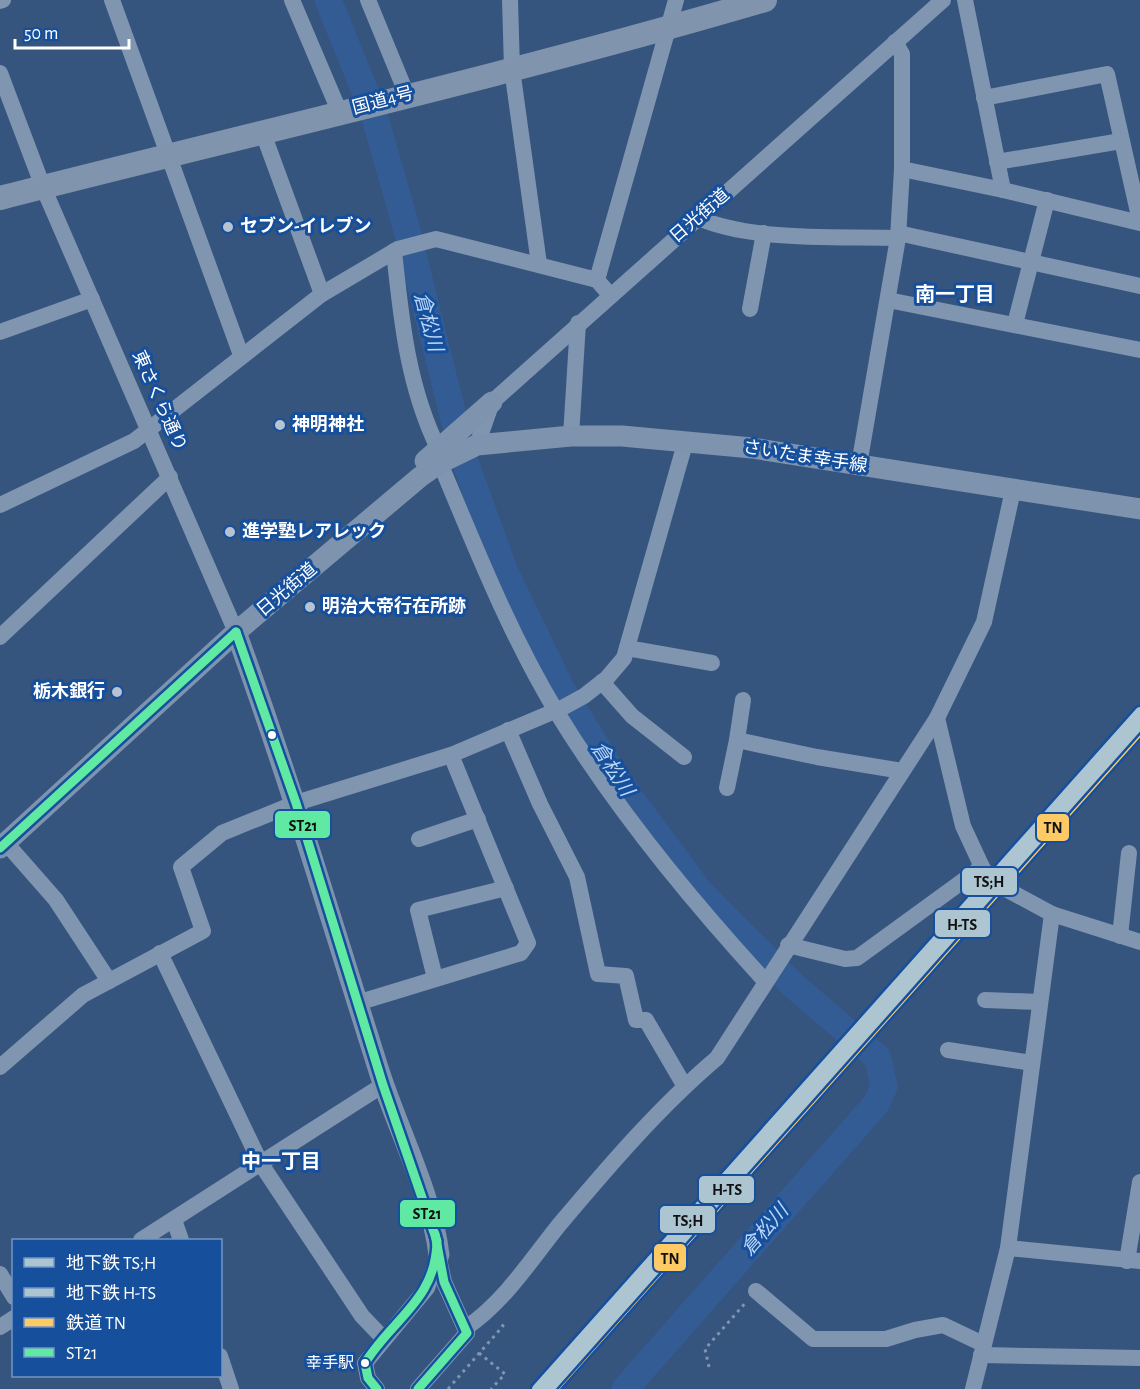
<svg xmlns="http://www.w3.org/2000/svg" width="1140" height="1389" font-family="'Alegreya Sans','Noto Sans JP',sans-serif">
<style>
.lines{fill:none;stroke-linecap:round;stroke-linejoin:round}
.river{stroke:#345c94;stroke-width:27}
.path{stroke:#8095af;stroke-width:3;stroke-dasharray:3 4.5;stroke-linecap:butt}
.minor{stroke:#8095af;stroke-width:16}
.major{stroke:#7e93ad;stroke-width:21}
.highway{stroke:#8094ae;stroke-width:24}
.bus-1-casing{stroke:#16509d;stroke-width:14}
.bus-1{stroke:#60e9a3;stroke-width:9}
.rail-1-casing{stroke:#16509d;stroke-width:15}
.rail-1{stroke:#fdca66;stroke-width:10}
.metro-1-casing{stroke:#16509d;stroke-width:15}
.metro-2-casing{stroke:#16509d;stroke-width:15}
.metro-1{stroke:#adc5d1;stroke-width:10}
.metro-2{stroke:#adc5d1;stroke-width:10}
.poi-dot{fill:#b8c3d2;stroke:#16509d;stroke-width:2}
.bus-dot{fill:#fff;stroke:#16509d;stroke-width:2}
.labels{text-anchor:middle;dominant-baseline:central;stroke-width:6;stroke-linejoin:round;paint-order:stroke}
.bus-label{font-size:16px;fill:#fff;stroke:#16509d;text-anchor:end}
.street-label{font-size:18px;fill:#fff;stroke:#16509d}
.poi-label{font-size:18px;font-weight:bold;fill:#fff;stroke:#16509d;text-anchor:start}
.neighbourhood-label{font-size:20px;font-weight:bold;fill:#fff;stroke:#16509d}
.water-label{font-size:20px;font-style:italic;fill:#bad6f9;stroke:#16509d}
.line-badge{stroke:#16509d;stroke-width:2}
.pale-badge-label{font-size:16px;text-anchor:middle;font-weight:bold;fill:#111}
</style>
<rect width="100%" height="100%" fill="#35547e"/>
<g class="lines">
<path class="river" d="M328 0 373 111 405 223 464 459 504 570 562 690 617 780 701 893 793 985 878 1058 884 1087 876 1104 625 1389"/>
<g class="path">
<path d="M479 1353 505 1374 491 1389"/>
<path d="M709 1367 705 1349 747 1301"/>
<path d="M448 1389 503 1326 499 1322"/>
</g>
<g class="minor">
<path d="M112 0 241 355"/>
<path d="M292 0 340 113"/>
<path d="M368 0 407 95"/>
<path d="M510 0 512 69 539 264"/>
<path d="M965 0 1003 190"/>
<path d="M0 1 3 0"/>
<path d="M0 73 43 187 236 632"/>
<path d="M984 98 1107 74 1140 221"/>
<path d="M263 133 322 294"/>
<path d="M997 162 1121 141"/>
<path d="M902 169 1003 190 1140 223"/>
<path d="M698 218C755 242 837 236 898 238"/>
<path d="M898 233 1140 286"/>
<path d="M394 251C401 319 408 388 439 450"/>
<path d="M597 280 676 0"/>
<path d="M888 300 1140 350"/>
<path d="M750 309 764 233"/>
<path d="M1015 324 1047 200"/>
<path d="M0 332 92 299"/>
<path d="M571 436 578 323"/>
<path d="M477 445 492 402 943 0"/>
<path d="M440 463C475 546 509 633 556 711 615 808 688 897 765 981"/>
<path d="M859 465 898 238 902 169V54L895 42"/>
<path d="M0 505 134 441 322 294 398 249 436 239 597 280 610 295"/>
<path d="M0 637 170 477"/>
<path d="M627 648 712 663"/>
<path d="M602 682 632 716 684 757"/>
<path d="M937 718 963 826 982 867 991 881 1052 914 1140 942"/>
<path d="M508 730 540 804 577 877 598 974 626 976 636 1020H646L684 1085"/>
<path d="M737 740 743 700"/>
<path d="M727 788 737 740 817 757 902 771"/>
<path d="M419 839 478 819"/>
<path d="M6 843 56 900 109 981"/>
<path d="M1120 936 1129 853"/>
<path d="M788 945 845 959 857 958 982 867"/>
<path d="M160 953 261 1164 362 1316 384 1339"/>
<path d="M435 978 418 910 506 888"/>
<path d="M985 1000 1040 1002"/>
<path d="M357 1003 521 953 528 943 451 755"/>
<path d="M948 1050 1032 1063"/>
<path d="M0 1067 83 995 203 931 181 867 222 833 296 803 451 755 562 708 584 696 607 678 624 658 686 440"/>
<path d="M174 1220 181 1240"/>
<path d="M141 1240 383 1085"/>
<path d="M1008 1248 1140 1261"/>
<path d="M1127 1261 1140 1182"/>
<path d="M0 1274 14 1297"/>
<path d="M756 1291 813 1339H886L915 1330 943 1325 983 1344"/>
<path d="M0 1327 14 1318"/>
<path d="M467 1327C504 1302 531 1260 559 1225 608 1167 659 1107 717 1058L937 718 984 622 1013 490"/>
<path d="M981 1355 1140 1358"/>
<path d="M220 1356 231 1389"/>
<path d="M377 1389 368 1378 365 1363 427 1288 439 1255"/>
<path d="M418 1389 467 1333 444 1282 439 1259"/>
<path d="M973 1389 1008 1248 1052 914"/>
</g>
<g class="major">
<path d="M425 461 492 402"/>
<path d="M236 632C289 778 333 926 380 1074 398 1129 433 1199 439 1255"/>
<path d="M0 848 236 632 420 477 440 463 477 445 571 436H622L752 448 1140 509"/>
</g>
<path class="highway" d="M0 198C255 133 513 74 765 0"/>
<g class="bus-1-casing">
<g id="bus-1">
<path d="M236 632 296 803 383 1085 437 1241C436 1300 393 1318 365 1363L368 1378 377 1389"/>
<path d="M0 848 236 632"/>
<path d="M418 1389 467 1333 444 1282 435 1234"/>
</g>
</g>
<use href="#bus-1" class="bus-1"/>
<g class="rail-1-casing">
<path id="rail-1" d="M553 1389 1140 730"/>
</g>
<use href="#rail-1" class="rail-1"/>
<g class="metro-1-casing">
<path id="metro-1" d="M537 1389 1140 712"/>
</g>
<g class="metro-2-casing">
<path id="metro-2" d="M549 1389 1140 724"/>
</g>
<use href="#metro-1" class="metro-1"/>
<use href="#metro-2" class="metro-2"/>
</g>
<g class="poi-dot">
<circle cx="228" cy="227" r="6"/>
<circle cx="280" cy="425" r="6"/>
<circle cx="230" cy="532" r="6"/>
<circle cx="310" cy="607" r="6"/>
<circle cx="117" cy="692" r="6"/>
</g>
<g class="bus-dot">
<circle cx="272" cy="735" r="5"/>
<circle cx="365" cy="1363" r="5"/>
</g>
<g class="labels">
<g class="bus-label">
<text x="354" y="1363">幸手駅</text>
</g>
<g class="street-label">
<text transform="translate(383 101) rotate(-15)">国道4号</text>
<text transform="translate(700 216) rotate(-41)">日光街道</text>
<text transform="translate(159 401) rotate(66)">東さくら通り</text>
<text transform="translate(805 457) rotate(9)">さいたま幸手線</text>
<text transform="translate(287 590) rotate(-40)">日光街道</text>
</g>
<g class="poi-label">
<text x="240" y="227">セブン-イレブン</text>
<text x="292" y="425">神明神社</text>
<text x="242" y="532">進学塾レアレック</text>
<text x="322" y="607">明治大帝行在所跡</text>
<text x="105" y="692" text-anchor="end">栃木銀行</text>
</g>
<g class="neighbourhood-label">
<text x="955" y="295">南一丁目</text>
<text x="281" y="1162">中一丁目</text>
</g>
<g class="water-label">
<text transform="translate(428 322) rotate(75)">倉松川</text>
<text transform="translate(612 769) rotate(57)">倉松川</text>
<text transform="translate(765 1230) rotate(-49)">倉松川</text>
</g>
</g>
<g class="line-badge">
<rect x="274" y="810" width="57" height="29" rx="6" fill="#60e9a3"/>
<rect x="1036" y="813" width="34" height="29" rx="6" fill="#fdca66"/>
<rect x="961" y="867" width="57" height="29" rx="6" fill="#adc5d1"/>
<rect x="934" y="909" width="57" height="29" rx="6" fill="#adc5d1"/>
<rect x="698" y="1175" width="57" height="29" rx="6" fill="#adc5d1"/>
<rect x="399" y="1199" width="57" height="29" rx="6" fill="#60e9a3"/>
<rect x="659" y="1205" width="57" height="29" rx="6" fill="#adc5d1"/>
<rect x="653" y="1243" width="34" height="29" rx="6" fill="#fdca66"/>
</g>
<g class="pale-badge-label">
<text x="303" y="831">ST21</text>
<text x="1053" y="833">TN</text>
<text x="989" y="887">TS;H</text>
<text x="962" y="930">H-TS</text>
<text x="727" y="1195">H-TS</text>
<text x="427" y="1219">ST21</text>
<text x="688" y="1226">TS;H</text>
<text x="670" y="1264">TN</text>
</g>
<rect x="12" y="1239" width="210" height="138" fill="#16509d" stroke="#7396c4" stroke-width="1.5"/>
<rect x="24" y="1258" width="30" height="9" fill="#adc5d1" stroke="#7396c4" stroke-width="1.5"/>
<text x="66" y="1269" font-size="18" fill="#ffffff">地下鉄 TS;H</text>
<rect x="24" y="1288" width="30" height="9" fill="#adc5d1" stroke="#7396c4" stroke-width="1.5"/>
<text x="66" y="1299" font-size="18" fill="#ffffff">地下鉄 H-TS</text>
<rect x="24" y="1318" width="30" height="9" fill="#fdca66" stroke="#7396c4" stroke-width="1.5"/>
<text x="66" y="1329" font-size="18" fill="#ffffff">鉄道 TN</text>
<rect x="24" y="1348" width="30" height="9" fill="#60e9a3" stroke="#7396c4" stroke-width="1.5"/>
<text x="66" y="1359" font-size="18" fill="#ffffff">ST21</text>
<path d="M15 39v9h114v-9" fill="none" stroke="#ffffff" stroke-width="3"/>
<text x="24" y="39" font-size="18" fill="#ffffff" stroke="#16509d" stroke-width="4.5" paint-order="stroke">50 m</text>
</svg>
